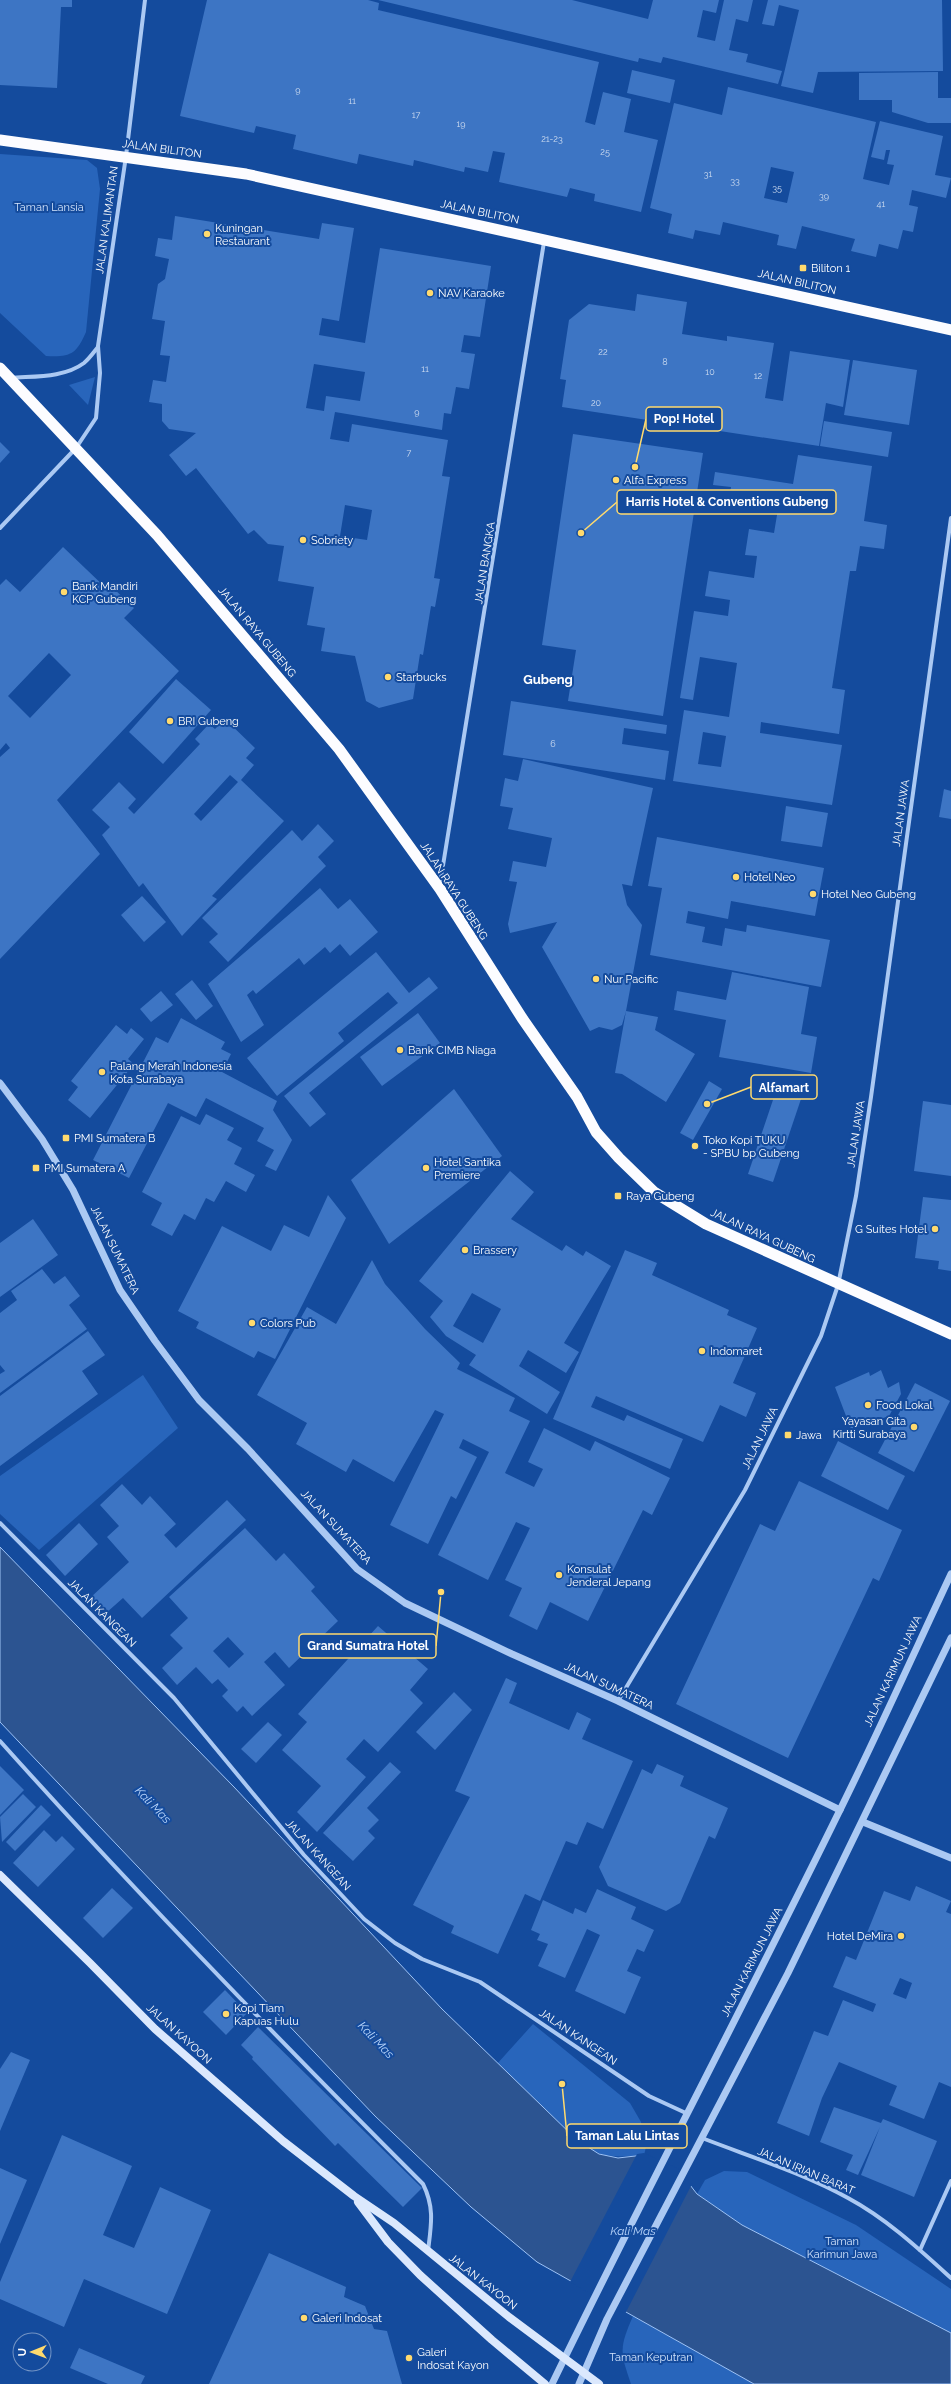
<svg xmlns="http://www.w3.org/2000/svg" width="951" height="2384" font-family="Raleway,sans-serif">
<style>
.green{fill:#2865bb}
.water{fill:#2c5491;stroke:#9ec3f6}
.pier{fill:#144b9d}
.building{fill:#3d75c4;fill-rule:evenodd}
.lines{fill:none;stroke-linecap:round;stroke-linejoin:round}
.minor{stroke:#abc9f3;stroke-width:4}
.tertiary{stroke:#abc9f3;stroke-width:7}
.secondary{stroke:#dbe8fd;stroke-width:8}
.trunk{stroke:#fcfcff;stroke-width:11}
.poi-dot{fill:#ffda6e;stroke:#144b9d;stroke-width:1.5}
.labels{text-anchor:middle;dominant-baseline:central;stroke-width:4;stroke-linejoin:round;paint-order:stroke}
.number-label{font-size:9px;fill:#cedcf0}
.street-label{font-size:11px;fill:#fff;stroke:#144b9d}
.park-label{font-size:11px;fill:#d4e5fd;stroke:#144b9d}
.poi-label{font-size:11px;fill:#fff;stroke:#144b9d;text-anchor:start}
.water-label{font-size:12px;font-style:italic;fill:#b8d4fa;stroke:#144b9d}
.quarter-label{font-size:13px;font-weight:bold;fill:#fff;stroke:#144b9d}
.leader{fill:none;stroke:#ffda6e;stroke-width:1.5}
.callout-dot{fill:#ffda6e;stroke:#144b9d;stroke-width:1.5}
.callout{fill:#144b9d;stroke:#ffda6e;stroke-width:1.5}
.callout-label{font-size:12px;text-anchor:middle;font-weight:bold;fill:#fff}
</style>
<rect width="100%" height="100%" fill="#144b9d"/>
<g class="green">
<path d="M0 154 87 160 97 168 100 189 86 332C76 355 70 357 46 356L0 313Z"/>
<path d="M95 377 88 405 69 385Z"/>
<path d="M143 1375 178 1428 39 1550 0 1514V1476Z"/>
<path d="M533 2024 630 2103 641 2122 646 2147 644 2155C629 2156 616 2158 601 2154 576 2147 519 2084 497 2064Z"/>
<path d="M724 2171 747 2172 856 2225 951 2289V2333L742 2225 697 2194 705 2180Z"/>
<path d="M633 2316 754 2384H631C620 2352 619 2348 633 2316Z"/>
</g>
<path class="water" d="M0 1547 234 1787 442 2009 577 2140 599 2154 618 2158 644 2155 680 2172 697 2194 742 2225 951 2333V2384H754L537 2262 471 2207 375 2116 0 1722Z"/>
<path class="pier" d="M644 2153 681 2170 692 2184 625 2314 570 2282 637 2154Z"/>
<g class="building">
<path d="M0 0H72V7H61L57 88 0 85Z"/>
<path d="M207 0H368L379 3 378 10 599 62 585 122 595 125 603 92 631 99 624 132 658 140 641 212 594 201 595 194 570 188 567 197 499 182 505 153 493 151 488 172 465 167 464 172 414 160 413 166 359 154 357 164 293 149 296 135 256 126 254 133 180 116Z"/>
<path d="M378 0H572L648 19 653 0H719L716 13 703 10 697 37 715 41 724 0H753L748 22 736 19 729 50 748 54 746 62 782 71 778 84 663 57 661 63 639 58 638 62Z"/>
<path d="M768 0H942L943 71 818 72 813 93 781 86 799 10 779 5 774 26 762 24Z"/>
<path d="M632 70 675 80 670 103 627 93Z"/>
<path d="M938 72V98H951V123H928L892 112V100H859V73Z"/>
<path d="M728 87 876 122 863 179 889 185 894 165 887 164 890 150H886L884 160 871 157 880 121 943 136 935 175 951 178 946 198 912 190 909 205 918 207 913 232 903 230 898 249 879 244 876 257 851 251 855 239 802 226 796 249 777 245 779 235 723 222 720 235 695 230 693 239 668 233 672 214 650 208 674 103 722 115ZM771 167 794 172 787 203 764 198Z"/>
<path d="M175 216 319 239 322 223 354 228 339 321 322 318 319 335 365 343 380 248 491 266 480 337 464 335 461 352 475 354 469 389 456 387 451 414 444 413 442 430 335 412 330 439 349 442 352 424 448 440 442 476 450 477 434 578 440 579 435 607 431 606 423 655 420 654 413 699 379 708 366 701 355 656 321 651 325 628 307 625 314 587 278 581 284 546 268 544 254 530 248 534 196 468 186 476 169 455 196 433 169 429 162 421V404L149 402 153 380 166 382 170 356 160 355 165 321 152 319 158 284 165 279 169 259 155 256 158 238 172 240ZM314 364 365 372 360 401 326 396 324 411 306 408ZM345 505 372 510 367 540 340 536Z"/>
<path d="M637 294 687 302 682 334 727 341V336L774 343 765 398 783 401 790 351 850 360 843 407 826 403 819 446 562 407 566 380 560 379 569 320 589 304 635 311Z"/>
<path d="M853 360 917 370 909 425 844 415Z"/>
<path d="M824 421 892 432 888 457 820 446Z"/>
<path d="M573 434 703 453 663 716 568 701 576 650 542 645Z"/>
<path d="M0 442 10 452 0 463Z"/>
<path d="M798 455 872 466 864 521 887 525 884 549 860 546 856 571H850L832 688 845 690 839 734 761 722 760 733 842 745 832 805 673 781 684 710 729 717 737 663 700 657 693 700 680 698 694 611 728 616 730 600 705 596 709 571 754 578 757 556 745 555 749 529 774 533 778 509 729 501 731 487 713 485 715 472 793 484ZM703 732 726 736 721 767 698 764Z"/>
<path d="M63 547 109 591 112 587 134 608 124 618 179 671 57 800 100 854 0 959V757L10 748 6 743 0 750V585L6 579 20 592ZM49 653 71 675 30 718 8 696Z"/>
<path d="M176 679 211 710 163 764 129 732Z"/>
<path d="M511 701 667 725 666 734 624 728 622 744 669 751 665 780 503 755Z"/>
<path d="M225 719 255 748 246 758 254 765 241 780 284 821 212 896 217 899 182 936 143 883 139 887 102 835 110 827 92 810 119 782 136 799 128 808 134 814 200 744 195 739 209 724 215 729ZM230 775 238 782 201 821 194 814Z"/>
<path d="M523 759 653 788 632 886 622 884 627 905 642 925 626 1011 658 1017 655 1030 695 1054 666 1102 622 1074 615 1073 626 1011 622 1025 612 1030 599 1027 590 1031 542 947 557 922 510 933 508 924 517 882 509 881 513 861 546 867 552 838 508 829 513 808 500 806 505 778 518 781Z"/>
<path d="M944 789 951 791V819L939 817Z"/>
<path d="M786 806 828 813 822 847 781 841Z"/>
<path d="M318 824 334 841 318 857 326 866 228 962 209 942 218 934 202 918 292 830 302 841Z"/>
<path d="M657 837 824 868 815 916 731 901 728 919 688 911 686 923 705 927 702 942 722 946 725 928 746 932 747 925 830 940 821 987 650 955 662 888 648 886Z"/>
<path d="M320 888 338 909 350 899 378 932 350 956 340 944 330 953 325 947 304 965 299 958 256 994 253 990 247 995 264 1025 241 1042 208 984Z"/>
<path d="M142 896 166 922 144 942 121 915Z"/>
<path d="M376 952 409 993 429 977 438 988 309 1093 326 1114 310 1127 284 1096 398 1003 388 992 338 1033 344 1041 277 1096 247 1058Z"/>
<path d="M732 972 809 987 801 1034 817 1037 811 1073 719 1057 726 1020 674 1010 677 991 726 1000Z"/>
<path d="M192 980 213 1006 196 1020 175 994Z"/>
<path d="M161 991 173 1005 151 1022 140 1009Z"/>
<path d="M418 1013 440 1043 382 1086 360 1057Z"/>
<path d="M181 1018 225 1042 221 1049 231 1054 222 1072 277 1101 273 1110 292 1140 276 1171 265 1166 274 1150 257 1141 264 1128 206 1098 196 1117 168 1103 129 1178 93 1160 156 1037 168 1043Z"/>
<path d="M116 1025 127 1034 131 1028 144 1039 128 1059 134 1064 90 1118 68 1100 78 1087 71 1081Z"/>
<path d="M709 1081 722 1089 693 1140 680 1133Z"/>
<path d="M454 1089 502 1156 389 1244 351 1180Z"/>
<path d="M776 1091 801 1099 773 1182 748 1174Z"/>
<path d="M923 1101 951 1105V1176L914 1171Z"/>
<path d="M206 1114 234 1128 227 1140 242 1148 234 1164 255 1175 246 1192 226 1181 214 1202 206 1198 195 1220 184 1214 172 1236 151 1225 162 1203 142 1192 181 1116 200 1125Z"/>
<path d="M510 1171 534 1192 511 1219 562 1251 566 1245 583 1256 586 1251 611 1266 564 1343 579 1352 566 1373 528 1350 519 1366 560 1392 547 1414 469 1365 476 1355 446 1336 430 1317 443 1301 419 1281ZM472 1293 501 1309 483 1343 453 1326Z"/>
<path d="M328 1195 346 1218 275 1359 258 1351 254 1358 196 1328 199 1322 178 1311 222 1226 271 1251 284 1225 309 1237Z"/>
<path d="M923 1197 951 1200V1271L938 1269 939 1261 915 1258Z"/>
<path d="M33 1219 58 1255 0 1297V1243Z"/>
<path d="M625 1250 657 1263 652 1275 729 1310 727 1315 757 1328 733 1383 756 1393 746 1417 720 1405 703 1442 596 1396 591 1407 624 1421 627 1415 683 1439 670 1469 553 1419Z"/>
<path d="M372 1260 385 1284 425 1329 460 1363 457 1369 515 1398 509 1411 530 1421 505 1473 534 1487 543 1469 528 1462 544 1428 590 1451 595 1441 670 1478 652 1515 643 1510 588 1621 550 1602 537 1630 509 1616 522 1588 505 1580 530 1528 516 1522 488 1580 438 1555 489 1452 463 1439 459 1448 477 1457 456 1499 451 1496 428 1544 390 1525 444 1414 435 1410 394 1482 353 1459 346 1472 296 1444 307 1423 257 1395 307 1307 336 1324Z"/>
<path d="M42 1269 54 1284 65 1276 80 1296 69 1305 87 1329 0 1393V1374L5 1371 0 1365V1313L17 1300 11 1291Z"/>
<path d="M88 1331 105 1355 82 1371 98 1394 0 1466V1396Z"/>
<path d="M881 1370 888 1388 899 1382 901 1394 889 1416 851 1429 835 1387 869 1372 870 1376Z"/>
<path d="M915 1383 950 1401 914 1472 878 1453Z"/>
<path d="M838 1441 905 1476 888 1510 821 1476Z"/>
<path d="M799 1481 902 1530 879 1581 873 1578 788 1758 676 1704 760 1524 775 1531Z"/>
<path d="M122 1484 142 1505 150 1496 176 1524 164 1535 176 1548 227 1500 246 1520 142 1618 123 1598 106 1613 91 1597 129 1562 107 1537 119 1526 100 1505Z"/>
<path d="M79 1523 98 1544 65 1576 46 1555Z"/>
<path d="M245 1528 276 1561 284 1553 315 1587 311 1591 338 1621 289 1668 275 1652 264 1662 285 1685 252 1716 243 1706 237 1712 222 1696 228 1690 218 1679 212 1684 196 1667 177 1685 162 1668 183 1648 170 1635 188 1618 169 1597ZM228 1637 244 1654 229 1668 213 1651Z"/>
<path d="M378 1626 428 1669 410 1690 423 1703 378 1752 364 1739 346 1759 366 1777 317 1832 297 1812 321 1786 282 1750 307 1722 298 1714Z"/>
<path d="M506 1678 517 1683 509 1703 569 1730 577 1712 591 1719 582 1739 633 1761 603 1829 587 1822 577 1845 566 1841 540 1901 525 1894 498 1954 451 1933 454 1926 413 1905 470 1797 455 1791Z"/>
<path d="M454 1692 472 1710 435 1750 416 1732Z"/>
<path d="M268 1722 282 1735 256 1763 241 1749Z"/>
<path d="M390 1762 401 1772 367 1808 379 1820 368 1831 375 1838 353 1861 323 1833Z"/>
<path d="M657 1764 684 1776 680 1786 728 1808 715 1839 709 1836 680 1903 666 1911 608 1886 599 1867 642 1769 652 1774Z"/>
<path d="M0 1766 24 1790 0 1815Z"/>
<path d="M23 1794 36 1807 2 1842 0 1817Z"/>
<path d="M41 1805 51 1815 15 1851 6 1842Z"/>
<path d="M44 1830 56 1842 62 1836 75 1849 38 1887 13 1863Z"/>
<path d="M916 1886 951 1901 946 1912 951 1914V2087L939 2082 924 2119 889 2105 897 2086 839 2062 822 2098 809 2136 777 2123 814 2031 828 2036 843 2000 873 2012 876 2004 833 1987 846 1956 856 1960 884 1891 910 1901ZM900 1978 912 1983 906 1999 893 1994Z"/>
<path d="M112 1888 133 1908 103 1938 83 1918Z"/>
<path d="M597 1889 636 1907 631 1919 654 1930 644 1952 637 1949 627 1971 641 1977 625 2014 575 1991 600 1935 587 1929 565 1978 538 1966 548 1944 537 1940 540 1934 531 1930 543 1900 573 1914 575 1908 586 1913Z"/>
<path d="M225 1990 247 2013 226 2035 203 2012Z"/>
<path d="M258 2027 422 2188 403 2207 338 2143 335 2146 252 2059 253 2057 241 2045Z"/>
<path d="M11 2052 30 2060 0 2131V2069Z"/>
<path d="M834 2107 881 2123 883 2119 937 2141 914 2197 861 2175 880 2127 858 2175 846 2170 853 2155 820 2142Z"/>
<path d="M62 2135 132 2166 103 2235 134 2248 160 2187 211 2210 167 2314 84 2279 64 2327 0 2299V2282Z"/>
<path d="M0 2168 27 2180 0 2244Z"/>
<path d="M269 2253 346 2287 344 2297 365 2306 374 2329 387 2331 402 2384H209Z"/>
<path d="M79 2348 145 2376 141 2384H108L70 2368Z"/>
</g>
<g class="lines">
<g class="minor">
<path d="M11 378C34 376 64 378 84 363 89 359 94 352 98 347"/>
<path d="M0 528 76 448 96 418 100 373 98 346 126 156 145 0"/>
<path d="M440 884 544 242"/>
<path d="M0 1523 174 1698 304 1855 364 1919 395 1943 422 1959 480 1982 649 2096 688 2114"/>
<path d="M618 1701 745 1490 821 1336 838 1285 856 1196 871 1097 951 518"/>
<path d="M0 1741C136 1893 279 2040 423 2184 435 2208 431 2226 428 2251"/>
<path d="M702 2138C751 2157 803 2173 848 2198 887 2219 919 2249 951 2278"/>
<path d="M920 2250 951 2181"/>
</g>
<g class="tertiary">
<path d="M0 1083 42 1139 73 1190 120 1290 155 1341 199 1400 248 1449 357 1569 405 1603 512 1654 618 1701 840 1810"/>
<path d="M863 1822 951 1858"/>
<path d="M552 2384C645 2192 745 2004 839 1812 878 1733 914 1653 951 1574"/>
<path d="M579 2384 607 2319 788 1973 951 1638"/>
</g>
<g class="secondary">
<path d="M0 1875 90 1963 155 2029 283 2141 354 2196 394 2223 509 2317 599 2384"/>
<path d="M358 2202 388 2242 420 2275 492 2340 545 2384"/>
</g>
<g class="trunk">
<path d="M0 140 246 174 951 330"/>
<path d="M0 368 157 535 339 749 440 889 522 1018 577 1097 596 1132 619 1158 654 1192 706 1224 951 1334"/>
</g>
</g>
<g class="poi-dot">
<circle cx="207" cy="234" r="4"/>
<rect x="799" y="264" width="8" height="8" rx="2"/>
<circle cx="430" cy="293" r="4"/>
<circle cx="616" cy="480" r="4"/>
<circle cx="303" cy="540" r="4"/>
<circle cx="64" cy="592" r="4"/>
<circle cx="388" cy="677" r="4"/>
<circle cx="170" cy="721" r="4"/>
<circle cx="736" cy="877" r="4"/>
<circle cx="813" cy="894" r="4"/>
<circle cx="596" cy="979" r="4"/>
<circle cx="400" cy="1050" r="4"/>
<circle cx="102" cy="1072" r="4"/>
<rect x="62" y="1134" width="8" height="8" rx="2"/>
<circle cx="695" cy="1146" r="4"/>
<rect x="32" y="1164" width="8" height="8" rx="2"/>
<circle cx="426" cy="1168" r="4"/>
<rect x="614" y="1192" width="8" height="8" rx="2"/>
<circle cx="935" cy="1229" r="4"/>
<circle cx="465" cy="1250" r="4"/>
<circle cx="252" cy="1323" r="4"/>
<circle cx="702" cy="1351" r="4"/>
<circle cx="868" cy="1405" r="4"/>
<circle cx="914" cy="1427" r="4"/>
<rect x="784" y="1431" width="8" height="8" rx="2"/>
<circle cx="559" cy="1575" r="4"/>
<circle cx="901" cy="1936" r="4"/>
<circle cx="226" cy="2014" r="4"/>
<circle cx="304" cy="2318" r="4"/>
<circle cx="409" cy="2358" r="4"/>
</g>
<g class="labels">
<g class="number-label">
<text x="298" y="90">9</text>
<text x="352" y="101">11</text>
<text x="416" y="115">17</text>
<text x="461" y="124">19</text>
<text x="552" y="139">21-23</text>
<text x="605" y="152">25</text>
<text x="708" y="174">31</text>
<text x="735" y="181">33</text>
<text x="777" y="188">35</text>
<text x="824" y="196">39</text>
<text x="881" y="204">41</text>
<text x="603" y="352">22</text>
<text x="665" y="362">8</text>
<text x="425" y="369">11</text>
<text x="710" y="372">10</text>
<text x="758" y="376">12</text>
<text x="596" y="403">20</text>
<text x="417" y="412">9</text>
<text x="409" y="453">7</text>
<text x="553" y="744">6</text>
</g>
<g class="street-label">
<text transform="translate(162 149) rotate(8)">JALAN BILITON</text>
<text transform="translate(480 212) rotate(12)">JALAN BILITON</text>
<text transform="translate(107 220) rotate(-82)">JALAN KALIMANTAN</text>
<text transform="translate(797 282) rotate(13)">JALAN BILITON</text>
<text transform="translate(485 563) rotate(-81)">JALAN BANGKA</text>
<text transform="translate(257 632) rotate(50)">JALAN RAYA GUBENG</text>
<text transform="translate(901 813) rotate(-82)">JALAN JAWA</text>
<text transform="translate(454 891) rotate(57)">JALAN RAYA GUBENG</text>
<text transform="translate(856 1134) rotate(-81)">JALAN JAWA</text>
<text transform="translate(763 1236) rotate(25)">JALAN RAYA GUBENG</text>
<text transform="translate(115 1250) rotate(64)">JALAN SUMATERA</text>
<text transform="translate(760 1438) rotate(-64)">JALAN JAWA</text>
<text transform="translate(336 1527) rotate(47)">JALAN SUMATERA</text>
<text transform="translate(102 1613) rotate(45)">JALAN KANGEAN</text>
<text transform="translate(893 1671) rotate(-65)">JALAN KARIMUN JAWA</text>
<text transform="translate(609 1686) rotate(25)">JALAN SUMATERA</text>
<text transform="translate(318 1855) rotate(48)">JALAN KANGEAN</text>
<text transform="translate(752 1962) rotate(-63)">JALAN KARIMUN JAWA</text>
<text transform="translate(179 2034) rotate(42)">JALAN KAYOON</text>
<text transform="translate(578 2037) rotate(34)">JALAN KANGEAN</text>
<text transform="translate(806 2171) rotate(23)">JALAN IRIAN BARAT</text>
<text transform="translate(483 2282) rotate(38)">JALAN KAYOON</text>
</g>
<g class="park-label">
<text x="49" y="207">Taman Lansia</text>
<text x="842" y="2241">Taman<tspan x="842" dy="13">Karimun Jawa</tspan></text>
<text x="651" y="2357">Taman Keputran</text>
</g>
<g class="poi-label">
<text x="215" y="228">Kuningan<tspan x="215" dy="13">Restaurant</tspan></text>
<text x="811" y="268">Biliton 1</text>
<text x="438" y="293">NAV Karaoke</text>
<text x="624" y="480">Alfa Express</text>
<text x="311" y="540">Sobriety</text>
<text x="72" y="586">Bank Mandiri<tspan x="72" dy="13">KCP Gubeng</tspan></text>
<text x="396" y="677">Starbucks</text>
<text x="178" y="721">BRI Gubeng</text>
<text x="744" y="877">Hotel Neo</text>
<text x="821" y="894">Hotel Neo Gubeng</text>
<text x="604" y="979">Nur Pacific</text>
<text x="408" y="1050">Bank CIMB Niaga</text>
<text x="110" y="1066">Palang Merah Indonesia<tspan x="110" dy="13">Kota Surabaya</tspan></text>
<text x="74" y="1138">PMI Sumatera B</text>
<text x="703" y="1140">Toko Kopi TUKU<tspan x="703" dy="13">- SPBU bp Gubeng</tspan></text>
<text x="434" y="1162">Hotel Santika<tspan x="434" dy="13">Premiere</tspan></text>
<text x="44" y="1168">PMI Sumatera A</text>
<text x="626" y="1196">Raya Gubeng</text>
<text x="927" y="1229" text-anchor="end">G Suites Hotel</text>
<text x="473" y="1250">Brassery</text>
<text x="260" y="1323">Colors Pub</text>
<text x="710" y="1351">Indomaret</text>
<text x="876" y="1405">Food Lokal</text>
<text x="906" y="1421" text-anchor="end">Yayasan Gita<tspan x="906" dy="13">Kirtti Surabaya</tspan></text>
<text x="796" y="1435">Jawa</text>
<text x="567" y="1569">Konsulat<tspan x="567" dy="13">Jenderal Jepang</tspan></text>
<text x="893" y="1936" text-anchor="end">Hotel DeMira</text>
<text x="234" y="2008">Kopi Tiam<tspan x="234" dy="13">Kapuas Hulu</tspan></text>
<text x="312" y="2318">Galeri Indosat</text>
<text x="417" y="2352">Galeri<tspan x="417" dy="13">Indosat Kayon</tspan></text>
</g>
<g class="water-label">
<text transform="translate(153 1805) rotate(46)">Kali Mas</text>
<text transform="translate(376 2040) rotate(46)">Kali Mas</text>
<text x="633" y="2231">Kali Mas</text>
</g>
<g class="quarter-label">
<text x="548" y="679">Gubeng</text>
</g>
</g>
<path class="leader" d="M635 467L646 419M581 533L617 502M707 1104L751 1087M441 1592L436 1646M562 2084L567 2136"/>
<g class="callout-dot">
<circle cx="635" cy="467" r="4"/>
<circle cx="581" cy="533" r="4"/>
<circle cx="707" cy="1104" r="4"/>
<circle cx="441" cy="1592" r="4"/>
<circle cx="562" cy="2084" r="4"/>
</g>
<g class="callout">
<rect x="646" y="407" width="76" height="24" rx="4"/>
<rect x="617" y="490" width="219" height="24" rx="4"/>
<rect x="751" y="1075" width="66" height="24" rx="4"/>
<rect x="299" y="1634" width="137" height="24" rx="4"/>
<rect x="567" y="2124" width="120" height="24" rx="4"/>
</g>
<g class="callout-label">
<text x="684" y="423">Pop! Hotel</text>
<text x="727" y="506">Harris Hotel &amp; Conventions Gubeng</text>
<text x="784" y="1092">Alfamart</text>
<text x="368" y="1650">Grand Sumatra Hotel</text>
<text x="627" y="2140">Taman Lalu Lintas</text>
</g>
<g transform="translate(32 2352) rotate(269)"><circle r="19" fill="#144b9d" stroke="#7293c4"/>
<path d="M0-3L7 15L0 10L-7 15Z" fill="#ffda6e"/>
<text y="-6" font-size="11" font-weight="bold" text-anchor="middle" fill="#ffffff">U</text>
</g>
</svg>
